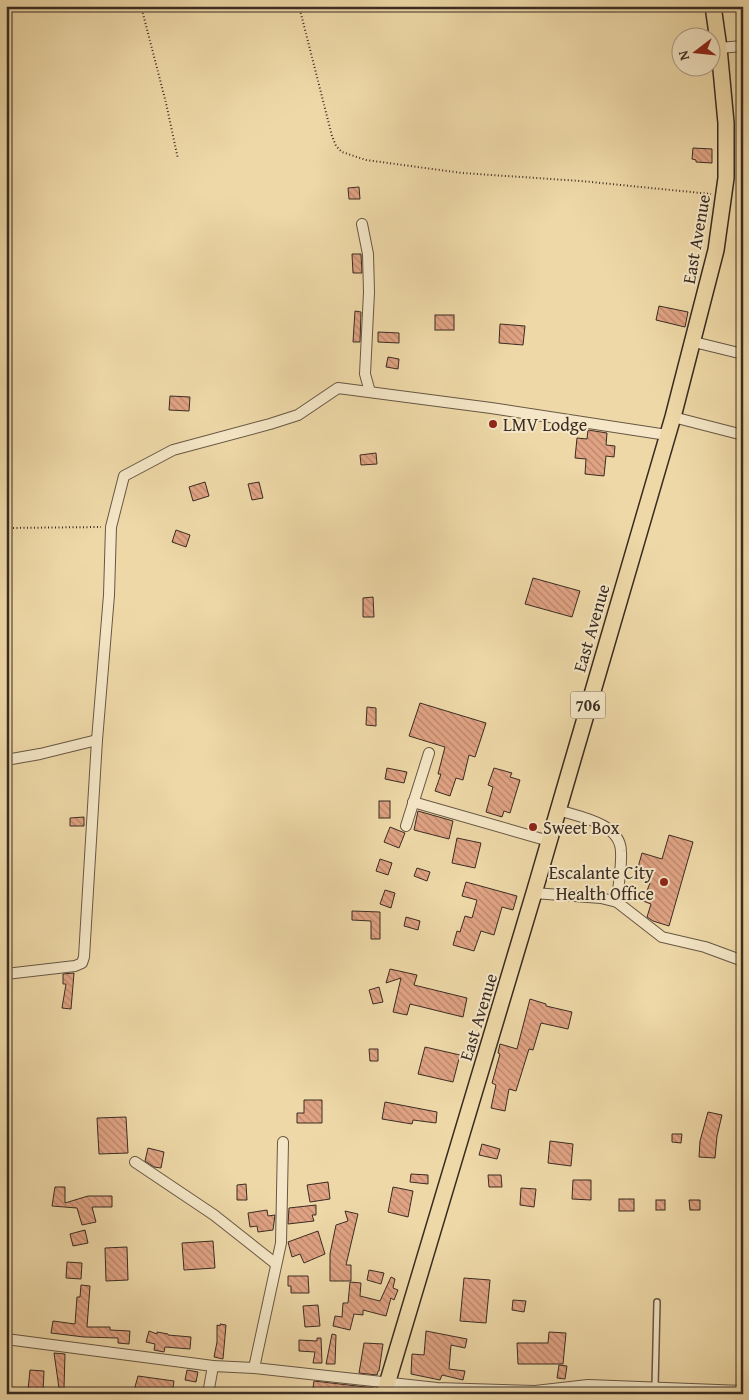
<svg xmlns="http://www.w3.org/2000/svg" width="749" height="1400" font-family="'Gentium Book Plus',serif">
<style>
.building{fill:url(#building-back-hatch);stroke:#3a2c23}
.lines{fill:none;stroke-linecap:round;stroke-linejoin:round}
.service-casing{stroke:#675744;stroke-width:8}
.minor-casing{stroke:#675744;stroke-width:12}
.primary-casing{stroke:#3a2c23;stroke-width:18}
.path{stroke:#3a2c23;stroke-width:2;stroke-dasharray:1 2.5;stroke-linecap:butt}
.service{stroke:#f4e6c6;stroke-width:5}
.minor{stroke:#f4e6c6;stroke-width:10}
.primary{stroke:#eed8a7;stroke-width:15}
.poi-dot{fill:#8f2418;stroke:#f4e6c6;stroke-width:2}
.labels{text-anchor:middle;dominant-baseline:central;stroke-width:4;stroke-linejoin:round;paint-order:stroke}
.shield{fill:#f4e6c6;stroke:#726454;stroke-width:1}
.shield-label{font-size:16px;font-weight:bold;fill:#3a2c23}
.street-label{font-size:18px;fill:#3a2c23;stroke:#f4e6c6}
.poi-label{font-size:18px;fill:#3a2c23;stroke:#f4e6c6;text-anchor:start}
</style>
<defs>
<pattern id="building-back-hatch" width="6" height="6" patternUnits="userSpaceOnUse" patternTransform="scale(1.25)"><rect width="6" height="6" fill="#e0a383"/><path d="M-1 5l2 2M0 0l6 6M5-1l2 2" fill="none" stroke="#b7856b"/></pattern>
</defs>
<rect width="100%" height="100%" fill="#eed8a7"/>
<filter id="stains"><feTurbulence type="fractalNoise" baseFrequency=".004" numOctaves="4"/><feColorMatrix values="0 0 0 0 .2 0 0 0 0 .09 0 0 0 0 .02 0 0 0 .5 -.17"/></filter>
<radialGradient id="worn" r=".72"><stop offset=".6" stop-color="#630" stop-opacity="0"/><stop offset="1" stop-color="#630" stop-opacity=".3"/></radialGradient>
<g class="building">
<path d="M693 148 712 149V163L696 162V160L692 159Z"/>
<path d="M359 187 360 199H349L348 188Z"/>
<path d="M352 254H361L362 273H353Z"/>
<path d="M659 306 688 312 685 327 656 320Z"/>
<path d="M355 311 361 312 360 342H353Z"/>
<rect x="435" y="315" width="19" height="15"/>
<path d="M500 324 525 326 523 345 499 343Z"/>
<path d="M378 332 399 333V343L378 342Z"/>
<path d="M388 357 399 359 398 369 386 367Z"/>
<path d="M170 396 190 397 189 411 169 410Z"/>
<path d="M588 430 607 433 606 445 615 446 614 457 606 456 604 476 585 474 586 459 575 458 577 438 587 439Z"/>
<path d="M376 453 377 464 361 465 360 455Z"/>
<path d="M205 482 209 496 193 501 189 487Z"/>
<path d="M259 482 263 498 252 500 248 484Z"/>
<path d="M176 530 190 535 186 547 172 542Z"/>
<path d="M533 578 580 591 572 617 525 604Z"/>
<path d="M373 597 374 617H363V598Z"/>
<path d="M420 703 486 723 475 757 469 755 463 780 456 778 450 796 435 791 441 774H438L445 747 409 736Z"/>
<path d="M367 707 376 708V726L366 725Z"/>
<path d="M387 768 407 772 404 783 385 779Z"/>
<path d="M494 768 512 773 510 777 520 780 510 813 504 811 502 817 486 812 493 787 488 785Z"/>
<rect x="379" y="801" width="11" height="17"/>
<path d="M418 811 453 821 449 839 414 830Z"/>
<path d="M84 817V826H70V818Z"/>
<path d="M390 827 405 833 399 848 384 842Z"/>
<path d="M669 835 693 842 669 926 653 921 647 917 651 904 643 901 650 883 635 878 642 853 662 859Z"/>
<path d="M457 838 481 843 475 868 452 863Z"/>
<path d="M380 859 392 863 388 875 376 871Z"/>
<path d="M417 868 430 872 427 881 414 876Z"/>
<path d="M466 882 517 896 513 910 502 907 494 935 481 931 474 951 453 945 457 931 460 932 465 916 472 918 477 900 462 896Z"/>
<path d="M385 890 395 893 391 908 380 904Z"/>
<path d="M352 911 380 912V939H371V921L352 920Z"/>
<path d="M406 917 420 921 418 930 404 926Z"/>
<path d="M390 969 417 975 414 985 467 998 463 1017 410 1004 407 1015 393 1012 401 978 386 983Z"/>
<path d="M74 973 71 1009 62 1008 66 984H63V974Z"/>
<path d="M379 987 383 1002 373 1004 369 990Z"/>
<path d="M530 999 546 1004V1006L572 1012 568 1029 541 1023 533 1050 529 1049 516 1091 509 1089 505 1111 491 1108 496 1085 492 1083 500 1054 498 1053 500 1044 517 1049Z"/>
<path d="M425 1047 460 1055 453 1082 418 1074Z"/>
<path d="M369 1049H378V1061H370Z"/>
<path d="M304 1100H322V1123H297V1113H304Z"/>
<path d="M385 1102 437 1112 436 1123 413 1120 412 1124 382 1119Z"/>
<path d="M708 1112 722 1115 717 1136 715 1158 699 1157 700 1141Z"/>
<path d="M126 1117 128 1153 99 1154 97 1118Z"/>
<path d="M672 1134H682L681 1143 672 1142Z"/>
<path d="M550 1141 573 1144 571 1166 548 1163Z"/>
<path d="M482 1144 500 1149 497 1159 479 1155Z"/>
<path d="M148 1148 164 1152 161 1168 154 1167 145 1161Z"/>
<path d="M411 1174 428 1175V1184L410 1182Z"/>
<path d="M488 1175H501L502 1187H489Z"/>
<path d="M573 1180H591V1200L572 1199Z"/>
<path d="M328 1182 330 1199 310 1202 307 1185Z"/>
<path d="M246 1184 247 1200H237V1185Z"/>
<path d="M55 1187H65V1203L88 1196H112V1207H92L96 1222 82 1225 77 1208 52 1206Z"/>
<path d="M393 1187 413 1191 408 1217 388 1212Z"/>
<path d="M521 1188 536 1189 534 1207 520 1205Z"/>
<rect x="619" y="1199" width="15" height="12"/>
<rect x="656" y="1200" width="9" height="10"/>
<path d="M689 1200H700V1210H690Z"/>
<path d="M316 1205V1215H312L314 1221 288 1224 289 1208Z"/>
<path d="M267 1210 268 1216 275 1215 273 1230 258 1232 257 1226 250 1227 248 1213Z"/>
<path d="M345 1211 358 1214 346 1265H351V1281H330V1254L336 1225 348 1221Z"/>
<path d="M85 1230 88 1243 73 1246 70 1234Z"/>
<path d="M318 1231 325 1254 304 1263 300 1254 292 1257 288 1242Z"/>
<path d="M213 1241 215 1268 184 1270 182 1243Z"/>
<path d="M127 1247 128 1280 106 1281 105 1248Z"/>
<path d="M67 1262 82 1263 81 1279 66 1278Z"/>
<path d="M369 1270 384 1273 381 1284 367 1280Z"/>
<path d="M288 1276H308L309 1293H291V1286H288Z"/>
<path d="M391 1277 395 1279 393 1288 398 1290 394 1300 391 1298 386 1316 363 1310V1315L354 1314 350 1330 333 1326 335 1316 342 1317 343 1303H348L350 1282 361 1283 360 1296 380 1301Z"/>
<path d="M464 1278 490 1280 486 1323 460 1321Z"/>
<path d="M81 1285 90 1286 87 1327H110V1330L130 1331 129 1344 118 1343V1338L84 1337 51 1333 53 1321 75 1324 77 1297H80Z"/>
<path d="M513 1300 526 1301 524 1312 512 1310Z"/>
<path d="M318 1305 320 1326 305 1327 303 1306Z"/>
<path d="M220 1324 226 1325 223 1359 214 1357 217 1342V1325L220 1326Z"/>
<path d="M149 1331 157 1334V1332L168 1334V1335L191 1337 190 1349 165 1347 164 1352 154 1350 155 1344 146 1342Z"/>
<path d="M426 1331 467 1339 465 1348 451 1345 449 1369 465 1371 463 1380 442 1375 440 1380 411 1374 412 1354 424 1355Z"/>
<path d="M549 1332 566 1333 563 1364H518L517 1343H548Z"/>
<path d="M332 1334 336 1335 335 1364H326Z"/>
<path d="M317 1338H321L322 1363H313L315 1352 299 1351V1340L317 1341Z"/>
<path d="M364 1343 383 1344 379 1371H378L377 1375 359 1373Z"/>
<path d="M54 1353 65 1354 64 1388H59Z"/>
<path d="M559 1365 567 1366 565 1379 557 1378Z"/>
<path d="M30 1370 44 1371 43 1392 28 1390Z"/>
<path d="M187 1370 198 1372 196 1382 185 1380Z"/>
<path d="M138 1376 174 1381 172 1394H133Z"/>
<path d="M314 1381 374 1388 372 1394H312Z"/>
</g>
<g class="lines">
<g class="service-casing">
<path id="service" d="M655 1387 657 1302"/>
</g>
<g class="minor-casing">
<g id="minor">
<path d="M719 48 743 46"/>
<path d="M362 224 368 254 369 292 365 374 370 392"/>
<path d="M694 342 743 354"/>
<path d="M673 417 743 435"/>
<path d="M6 760 40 754 97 740"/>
<path d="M413 802 549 841"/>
<path d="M558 810C580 817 620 823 621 851 622 868 618 885 617 902"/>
<path d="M406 826 429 753"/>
<path d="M534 893 601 898 617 902 662 937 705 947 743 961"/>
<path d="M6 974 75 966 82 963 84 957 97 740 109 595 111 527 124 476 173 450 270 424 298 415 338 388 491 408 667 435"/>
<path d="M135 1162 214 1215 276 1264"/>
<path d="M6 1339 213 1366 254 1368 437 1388 535 1391 588 1385 743 1391"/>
<path d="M254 1368 281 1243 283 1142"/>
<path d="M208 1394 213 1366"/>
</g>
</g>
<g class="primary-casing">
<path id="primary" d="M384 1394 534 893 673 417 716 250 726 178V123L719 48 713 6"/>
</g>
<g class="path">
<path d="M141 6 166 103 178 159"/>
<path d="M299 6 332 136 336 146 342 152 366 160 462 173 581 181 711 194"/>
<path d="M6 528 101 527"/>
</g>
<use href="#service" class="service"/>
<use href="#minor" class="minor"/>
<use href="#primary" class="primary"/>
</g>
<g class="poi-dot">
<circle cx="493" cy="424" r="5"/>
<circle cx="533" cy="827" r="5"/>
<circle cx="664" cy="882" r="5"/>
</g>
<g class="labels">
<rect class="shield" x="570.5" y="691.5" width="35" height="27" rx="4"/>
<g class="shield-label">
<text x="588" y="705">706</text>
</g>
<g class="street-label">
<text transform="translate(696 239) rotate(-80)">East Avenue</text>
<text transform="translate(591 628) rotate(-74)">East Avenue</text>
<text transform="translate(478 1017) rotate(-73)">East Avenue</text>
</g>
<g class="poi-label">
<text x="503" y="424">LMV Lodge</text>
<text x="543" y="827">Sweet Box</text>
<text x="654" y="872" text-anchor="end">Escalante City<tspan x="654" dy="21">Health Office</tspan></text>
</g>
</g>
<rect width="749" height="1400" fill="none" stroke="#eed8a7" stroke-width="25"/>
<rect x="8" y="8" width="734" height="1385" fill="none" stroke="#3a2c23" stroke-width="2.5"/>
<rect x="12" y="12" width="724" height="1375" fill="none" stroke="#3a2c23"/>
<g transform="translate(696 52) rotate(254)"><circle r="24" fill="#f4e6c6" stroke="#aa9c85"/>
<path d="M0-4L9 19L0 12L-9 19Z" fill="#8f2418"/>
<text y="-8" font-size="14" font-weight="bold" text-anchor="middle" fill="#3a2c23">N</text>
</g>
<rect width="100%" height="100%" filter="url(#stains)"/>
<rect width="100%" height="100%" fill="url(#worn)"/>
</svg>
